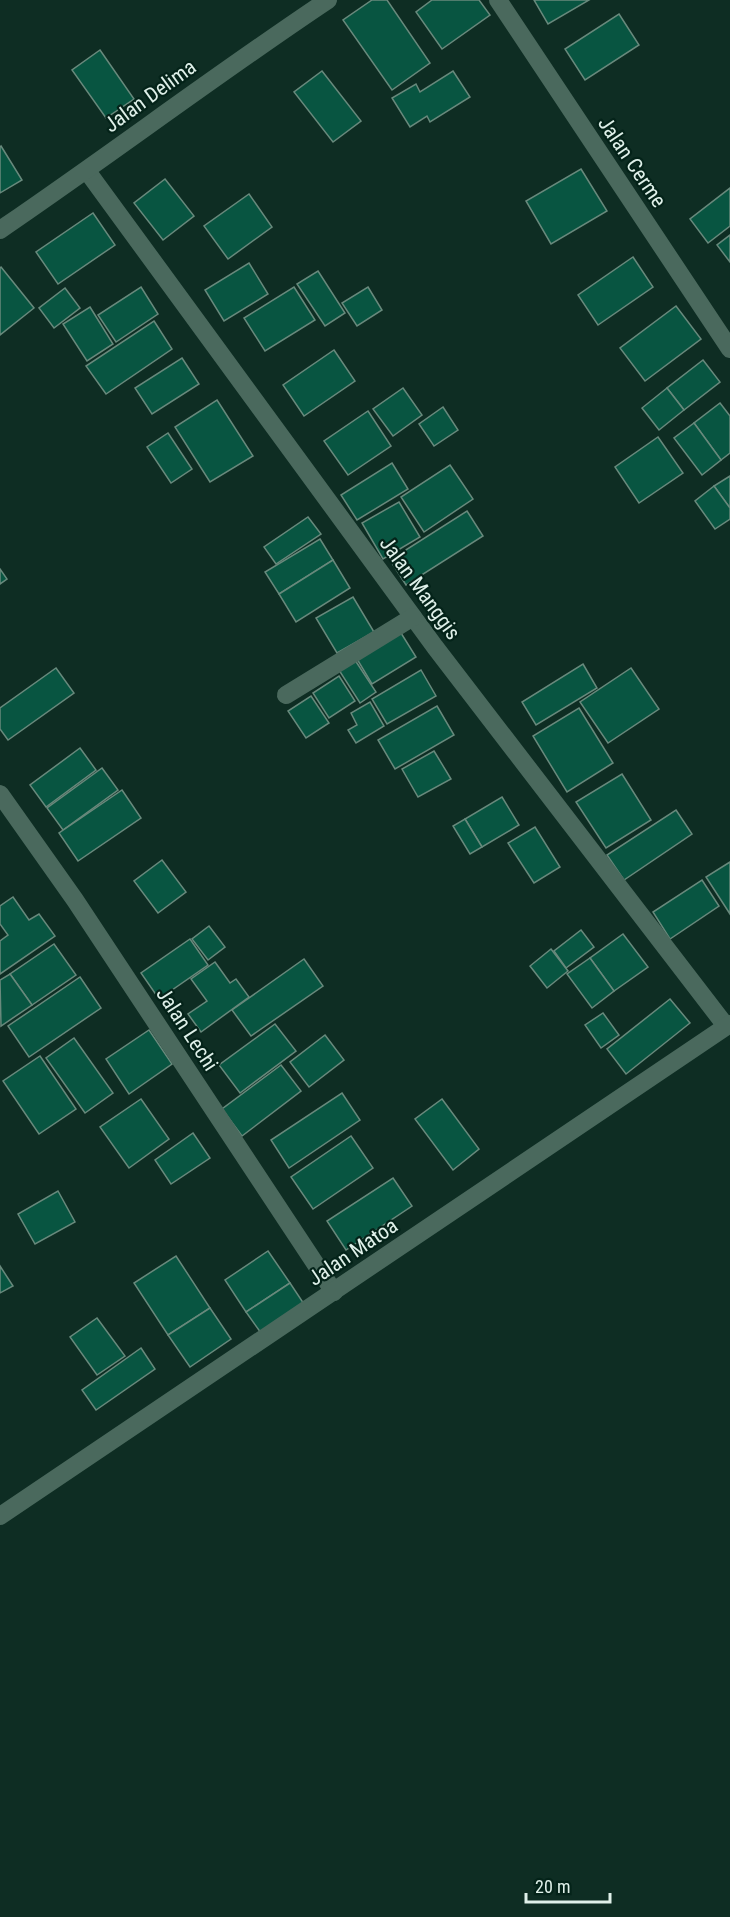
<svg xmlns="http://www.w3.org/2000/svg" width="730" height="1917" font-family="'Roboto Condensed',sans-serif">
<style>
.building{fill:#085541;stroke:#68897c;stroke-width:1.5}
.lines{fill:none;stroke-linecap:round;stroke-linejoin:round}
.minor{stroke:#4a695d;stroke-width:18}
.labels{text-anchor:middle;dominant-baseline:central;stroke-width:4.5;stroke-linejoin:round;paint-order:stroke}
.street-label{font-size:21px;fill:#dff0e9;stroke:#042319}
</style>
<rect width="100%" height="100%" fill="#0e2d23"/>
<g class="building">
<path d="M372 0H387L430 63 392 90 343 20Z"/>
<path d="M432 0H479L490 15 442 49 416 12Z"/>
<path d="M534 0H589L548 24Z"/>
<path d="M619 14 639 45 585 80 565 49Z"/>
<path d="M100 50 134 99 106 118 72 70Z"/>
<path d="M322 71 361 121 333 142 294 92Z"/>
<path d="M453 71 470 97 430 122 427 116 410 127 392 98 416 84 420 92Z"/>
<path d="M1 146 22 180 0 193V147Z"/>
<path d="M581 169 607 211 551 244 526 201Z"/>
<path d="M165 179 194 216 163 240 134 203Z"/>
<path d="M730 188V226L708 243 690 219Z"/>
<path d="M249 194 272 227 228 259 204 226Z"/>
<path d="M93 213 115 245 58 284 36 252Z"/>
<path d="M730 235V262L717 245Z"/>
<path d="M633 257 653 287 598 325 578 295Z"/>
<path d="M249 263 268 294 224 321 205 290Z"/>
<path d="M1 267 34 308 0 335V268Z"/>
<path d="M318 271 345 313 325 326 297 284Z"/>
<path d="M141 287 158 314 116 342 98 315Z"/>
<path d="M294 287 315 320 265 351 244 318Z"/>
<path d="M368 287 382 310 357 326 342 303Z"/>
<path d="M65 288 80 308 54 328 39 308Z"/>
<path d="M676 306 701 339 645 381 620 348Z"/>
<path d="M90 307 113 344 87 361 63 324Z"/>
<path d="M154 321 172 349 106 394 86 366Z"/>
<path d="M334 350 355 381 304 416 283 385Z"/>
<path d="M182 358 199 384 152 414 135 388Z"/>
<path d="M703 360 720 382 684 410 667 388Z"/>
<path d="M403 388 422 415 393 436 373 409Z"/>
<path d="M667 388 684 410 659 430 642 408Z"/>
<path d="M217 400 253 456 210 482 175 427Z"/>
<path d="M720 403 730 416V453L721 460 694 423Z"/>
<path d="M443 407 458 430 434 446 419 424Z"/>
<path d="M368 411 391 446 348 475 324 441Z"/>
<path d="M694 423 721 460 702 475 674 438Z"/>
<path d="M168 433 192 469 171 483 147 447Z"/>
<path d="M658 437 683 473 639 503 615 467Z"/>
<path d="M392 463 408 489 357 520 341 495Z"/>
<path d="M450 465 473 499 424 532 401 497Z"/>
<path d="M730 476V508L714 486Z"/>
<path d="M714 486 730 508V519L715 529 695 501Z"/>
<path d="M399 502 420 537 383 559 362 523Z"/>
<path d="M467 511 483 536 406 585 390 560Z"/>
<path d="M308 517 321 534 276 564 264 547Z"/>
<path d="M320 539 333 560 279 594 265 572Z"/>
<path d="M333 560 350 588 296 622 279 594Z"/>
<path d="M0 569 7 579 0 584Z"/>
<path d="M353 597 374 632 337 653 316 618Z"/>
<path d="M401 633 416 657 372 684 357 659Z"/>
<path d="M353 657 376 692 360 703 337 667Z"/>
<path d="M583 664 597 688 536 725 522 702Z"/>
<path d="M56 668 74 693 8 740 0 729V708Z"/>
<path d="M631 668 659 709 608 743 580 702Z"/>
<path d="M421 670 436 696 387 724 372 699Z"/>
<path d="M339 676 355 701 329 718 313 693Z"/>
<path d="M311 696 329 723 306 738 288 711Z"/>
<path d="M370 702 384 726 356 743 348 730 357 725 351 713Z"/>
<path d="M437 706 454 735 395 769 378 740Z"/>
<path d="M579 708 613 763 567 792 533 736Z"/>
<path d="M80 748 96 770 46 807 30 785Z"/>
<path d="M434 751 451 779 418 797 402 769Z"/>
<path d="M102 768 118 790 63 830 47 808Z"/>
<path d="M622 774 651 820 606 848 576 802Z"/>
<path d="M122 790 141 818 78 861 59 833Z"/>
<path d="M502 797 519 825 482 847 465 819Z"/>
<path d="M676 810 692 834 624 880 607 855Z"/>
<path d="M465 819 482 847 470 854 453 826Z"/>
<path d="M535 827 560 867 534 883 508 843Z"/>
<path d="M162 860 186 892 158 913 134 881Z"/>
<path d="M730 862V914L706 877Z"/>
<path d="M702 880 719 906 670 939 653 912Z"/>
<path d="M13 897 29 920 39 914 55 936 0 974V941L8 935 0 924V906Z"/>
<path d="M209 926 225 947 208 960 192 939Z"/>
<path d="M581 930 594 947 566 968 554 951Z"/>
<path d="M623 934 648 967 614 991 590 958Z"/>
<path d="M190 939 208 965 159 999 141 973Z"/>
<path d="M54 944 76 975 32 1005 10 974Z"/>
<path d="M551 949 568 971 547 988 530 966Z"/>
<path d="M590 958 614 991 592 1008 567 974Z"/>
<path d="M304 959 323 986 251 1036 232 1010Z"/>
<path d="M215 962 230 983 236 979 249 997 201 1032 188 1014 207 1001 191 979Z"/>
<path d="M10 974 32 1005 1 1026 0 980Z"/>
<path d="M80 977 101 1008 29 1057 8 1026Z"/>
<path d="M670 999 690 1023 626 1074 607 1049Z"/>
<path d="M603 1013 619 1035 601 1048 585 1025Z"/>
<path d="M275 1024 296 1051 240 1093 219 1065Z"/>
<path d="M149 1030 172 1064 129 1094 106 1059Z"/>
<path d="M325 1035 344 1060 309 1087 290 1062Z"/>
<path d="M74 1038 113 1093 85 1113 46 1058Z"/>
<path d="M40 1056 76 1109 39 1134 3 1081Z"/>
<path d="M281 1065 301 1091 242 1136 222 1109Z"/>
<path d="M342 1093 360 1120 289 1168 271 1140Z"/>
<path d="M141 1099 169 1139 129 1168 100 1127Z"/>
<path d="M442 1099 479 1149 453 1170 415 1119Z"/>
<path d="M193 1133 210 1158 171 1184 155 1160Z"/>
<path d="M351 1136 373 1168 313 1209 291 1177Z"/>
<path d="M393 1178 412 1206 346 1250 327 1221Z"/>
<path d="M58 1191 75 1222 35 1244 18 1214Z"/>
<path d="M268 1251 290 1283 246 1312 225 1280Z"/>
<path d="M176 1256 210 1308 168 1335 134 1283Z"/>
<path d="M0 1266 13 1286 0 1293Z"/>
<path d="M290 1283 304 1304 261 1333 246 1312Z"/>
<path d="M210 1308 231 1339 190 1367 168 1335Z"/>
<path d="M97 1318 125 1356 97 1375 70 1337Z"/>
<path d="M141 1348 155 1369 96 1410 82 1390Z"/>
</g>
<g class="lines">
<g class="minor">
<path d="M498 0 730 349"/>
<path d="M87 171 435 647 726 1026"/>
<path d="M0 230C110 155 217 74 328 0"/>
<path d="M286 695 413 617"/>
<path d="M0 794 75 900 334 1292"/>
<path d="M0 1516 730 1024"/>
</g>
</g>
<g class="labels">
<g class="street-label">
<text transform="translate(150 96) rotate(-36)">Jalan Delima</text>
<text transform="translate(632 162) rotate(56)">Jalan Cerme</text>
<text transform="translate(420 588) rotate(54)">Jalan Manggis</text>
<text transform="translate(187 1029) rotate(57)">Jalan Lechi</text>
<text transform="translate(353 1252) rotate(-34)">Jalan Matoa</text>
</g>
</g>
<path d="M526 1893v9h84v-9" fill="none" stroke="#dff0e9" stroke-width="3"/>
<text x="535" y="1893" font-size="18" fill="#dff0e9" stroke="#042319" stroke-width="4.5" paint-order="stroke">20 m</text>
</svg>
